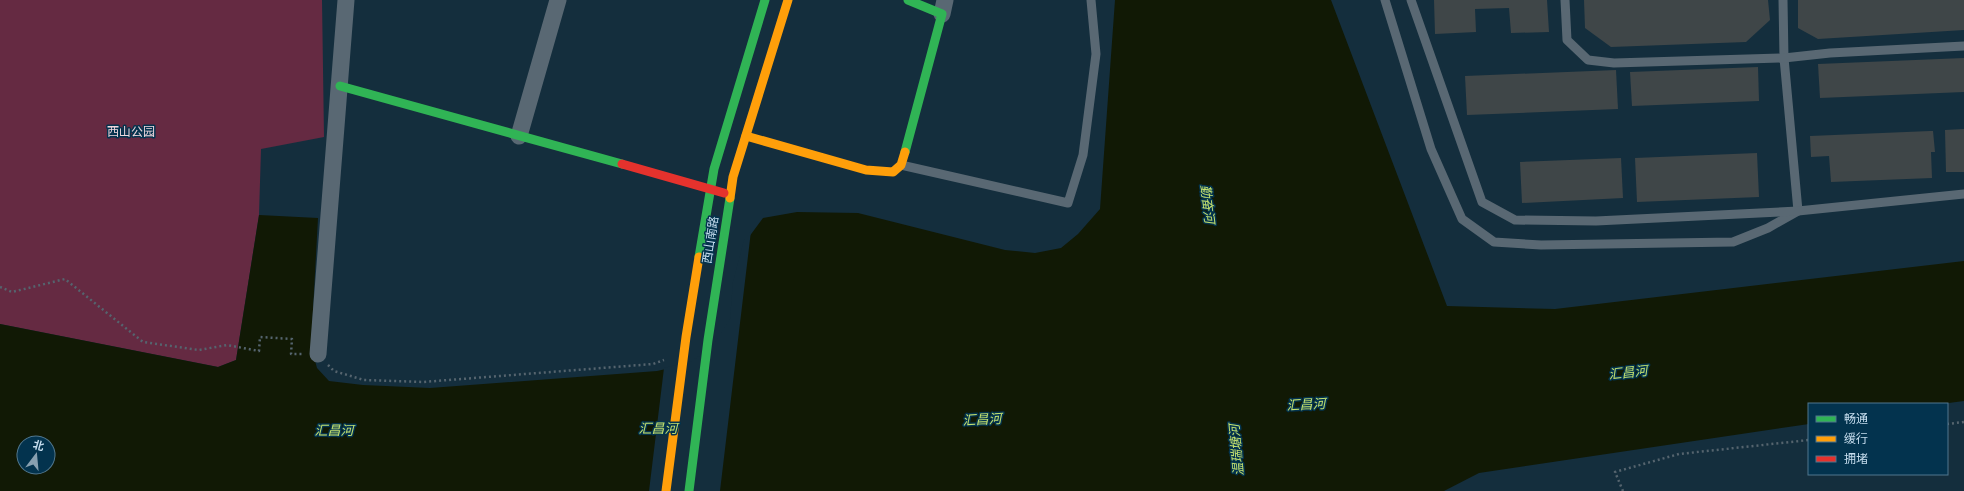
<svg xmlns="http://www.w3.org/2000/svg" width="1964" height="491" font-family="'Sofia Sans Condensed','Noto Sans SC',sans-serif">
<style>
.green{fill:#652a42}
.water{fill:#111905;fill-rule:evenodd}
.pier{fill:#142e3d}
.building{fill:#3f4648}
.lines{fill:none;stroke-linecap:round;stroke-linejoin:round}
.path{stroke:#55646e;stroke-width:2.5;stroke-dasharray:2 3;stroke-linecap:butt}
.lane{stroke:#596873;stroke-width:9}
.street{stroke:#596873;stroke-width:17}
.fast{stroke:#30b455;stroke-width:9}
.slow{stroke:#ff9f0a;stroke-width:9}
.jam{stroke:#e5322d;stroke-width:9}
.labels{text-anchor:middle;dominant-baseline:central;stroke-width:3;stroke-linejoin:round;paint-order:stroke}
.park-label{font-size:12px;fill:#f0d7dd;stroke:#03334e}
.street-label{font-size:12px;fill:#c6ddee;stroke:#03334e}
.water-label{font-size:13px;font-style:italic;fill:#c4e16e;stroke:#03334e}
</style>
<rect width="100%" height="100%" fill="#142e3d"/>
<path class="green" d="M0 0H322L324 137 261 149 259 215 236 360 218 367 0 324Z"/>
<path class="water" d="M1115 0H1331L1447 306 1555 309 1964 261V401L1941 404H1809V424L1479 473 1444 491H0V324L218 367 236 360 259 215 318 218 311 346 317 368 329 381 363 385 430 388 657 371 693 363 713 348 732 320 746 241 763 218 797 212 858 213 1005 250 1035 253 1061 248 1078 234 1100 209ZM24 443H48V467H24Z"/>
<path class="pier" d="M751 231 720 491H649L664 368 692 361 712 347 730 319 733 282 744 240Z"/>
<g class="building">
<path d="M1434 0H1547L1549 32 1511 33 1509 8 1475 9 1476 32 1435 34Z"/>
<path d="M1584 0H1768L1770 20 1746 42 1611 47 1585 28Z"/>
<path d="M1798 0H1964V30L1818 39 1798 28Z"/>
<path d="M1964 58V92L1820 98 1818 64Z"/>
<path d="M1758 67 1759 101 1632 106 1630 72Z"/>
<path d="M1616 70 1618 109 1467 115 1465 76Z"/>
<path d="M1964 129V172H1946L1945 130Z"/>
<path d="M1930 131H1933L1935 152H1931L1932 178 1831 182 1829 156 1811 157 1810 136Z"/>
<path d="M1757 153 1759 197 1637 202 1635 158Z"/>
<path d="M1621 158 1623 198 1522 203 1520 162Z"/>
</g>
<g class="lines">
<g class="path">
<path d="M0 287 12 292 65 279 143 342 199 350 227 345 259 351 260 337 292 339 291 354H302"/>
<path d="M328 365 334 371 364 380 423 382 653 364 664 360"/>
<path d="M1947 424 1964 422"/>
<path d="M1623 491 1615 472 1679 454 1809 440"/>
</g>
<g class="lane">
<path d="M1385 0 1431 149 1462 219 1494 242 1541 245 1733 242 1768 228 1798 211 1784 58 1783 0"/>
<path d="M1411 0 1482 202 1515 220 1596 221 1798 211 1964 194"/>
<path d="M1565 0 1567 40 1588 60 1614 63 1784 58 1830 53 1964 46"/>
<path d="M901 165 1068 203 1083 155 1096 54 1091 0"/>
</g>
<g class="street">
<path d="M942 14 945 0"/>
<path d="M519 136 558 0"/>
<path d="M318 354 346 0"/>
</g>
<g class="fast">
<path d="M340 86 622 164"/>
<path d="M905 152 942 14 908 0"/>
<path d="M699 257 714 169 765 0"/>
<path d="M689 491 708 340 730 198"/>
</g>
<g class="slow">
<path d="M746 136 866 170 893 172 901 165 905 152"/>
<path d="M730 198 733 177 788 0"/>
<path d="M666 491 686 337 699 257"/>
</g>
<path class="jam" d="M622 164 724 193"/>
</g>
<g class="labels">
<g class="park-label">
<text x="131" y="132">西山公园</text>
</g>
<g class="street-label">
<text transform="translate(711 240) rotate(-81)">西山南路</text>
</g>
<g class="water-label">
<text transform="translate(1207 204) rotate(83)">勤奋河</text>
<text transform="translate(1628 373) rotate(-6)">汇昌河</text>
<text transform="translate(1306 405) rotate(-3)">汇昌河</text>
<text transform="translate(982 420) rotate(-3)">汇昌河</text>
<text x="658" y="429">汇昌河</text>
<text x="334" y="431">汇昌河</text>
<text transform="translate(1237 450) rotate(-95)">温瑞塘河</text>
</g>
</g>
<rect x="1808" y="403" width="140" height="72" fill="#03334e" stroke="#51778e"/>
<rect x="1816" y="416" width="20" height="6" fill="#30b455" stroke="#51778e"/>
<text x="1844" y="423" font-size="12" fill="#c6ddee">畅通</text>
<rect x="1816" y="436" width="20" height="6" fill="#ff9f0a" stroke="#51778e"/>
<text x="1844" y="443" font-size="12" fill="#c6ddee">缓行</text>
<rect x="1816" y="456" width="20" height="6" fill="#e5322d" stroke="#51778e"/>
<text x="1844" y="463" font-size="12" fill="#c6ddee">拥堵</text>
<g transform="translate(36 455) rotate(16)"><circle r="19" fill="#03334e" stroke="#51778e"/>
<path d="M0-3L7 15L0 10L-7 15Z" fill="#88a0b0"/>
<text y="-6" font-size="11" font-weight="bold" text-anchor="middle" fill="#c6ddee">北</text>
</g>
</svg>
